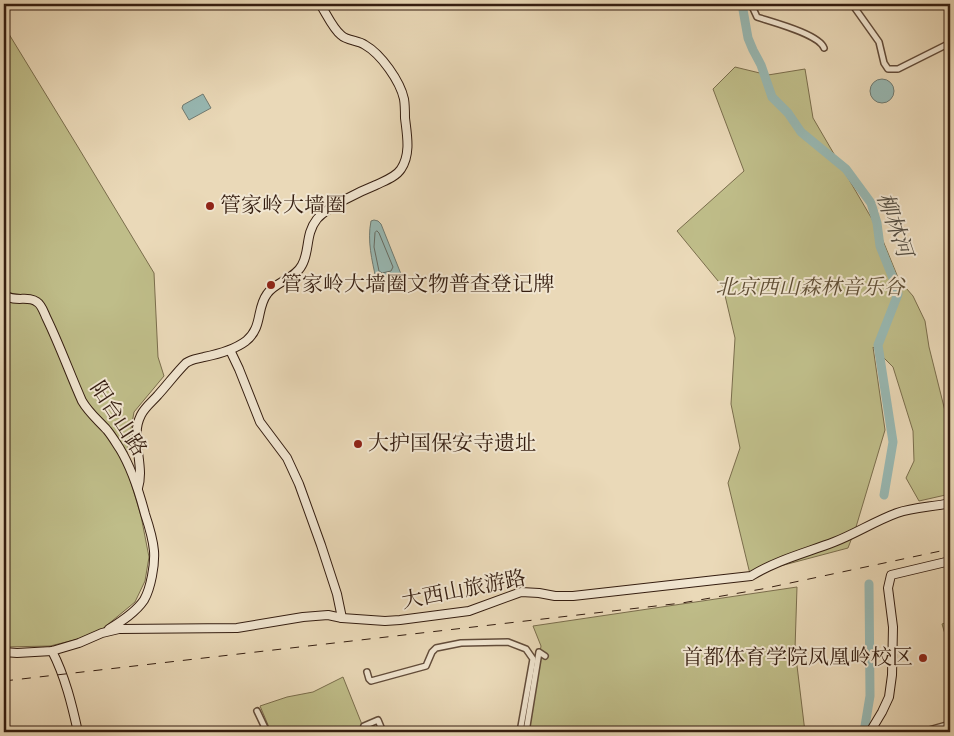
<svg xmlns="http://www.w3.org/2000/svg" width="954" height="736" font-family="'IM FELL DW Pica','Noto Serif SC',serif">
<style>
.green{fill:#bfbd89;stroke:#7a6d4c}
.water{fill:#98b9b4;stroke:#707b72}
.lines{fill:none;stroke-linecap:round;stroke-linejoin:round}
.shore{stroke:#666b62;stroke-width:1}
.river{stroke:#98b9b4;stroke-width:9}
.street-casing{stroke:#624c3a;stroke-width:8}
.secondary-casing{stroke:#341d10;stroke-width:10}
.street{stroke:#f1e6d1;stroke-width:5}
.secondary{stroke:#f1e6d1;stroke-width:8}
.rail{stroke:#341d10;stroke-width:1;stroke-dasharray:9 9;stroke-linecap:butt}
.poi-dot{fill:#8f2418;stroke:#f1e6d1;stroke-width:2}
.labels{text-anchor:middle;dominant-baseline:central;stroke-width:4;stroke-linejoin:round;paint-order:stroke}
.poi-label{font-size:21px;fill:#341d10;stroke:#f1e6d1;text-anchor:start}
.park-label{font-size:21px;font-style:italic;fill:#5e4d34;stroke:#f1e6d1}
.street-label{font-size:21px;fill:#341d10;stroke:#f1e6d1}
.water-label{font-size:22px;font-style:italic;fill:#524c41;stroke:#f1e6d1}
</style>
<rect width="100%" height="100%" fill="#ead9b8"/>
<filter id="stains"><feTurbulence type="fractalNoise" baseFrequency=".004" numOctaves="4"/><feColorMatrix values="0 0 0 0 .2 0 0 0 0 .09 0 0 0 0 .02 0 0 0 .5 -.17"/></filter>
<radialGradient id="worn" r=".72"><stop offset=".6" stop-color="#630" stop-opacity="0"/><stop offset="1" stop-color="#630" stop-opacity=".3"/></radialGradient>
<g class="green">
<path d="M4 26 78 147 154 273 158 357 164 376 134 412 125 463 141 516 149 557 145 581 135 602 95 635 50 646 4 647Z"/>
<path d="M735 67 768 75 805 69 813 118 879 231 899 280 913 296 925 321 929 347 950 431V494L919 501 906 478 914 461 913 431 893 367 873 347 885 430 856 527 848 548 750 574 728 483 740 448 731 404 735 338 723 287 677 231 744 171 713 89Z"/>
<path d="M797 587 795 649 805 732H527L541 646 533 626Z"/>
<path d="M950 621V651L942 624Z"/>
<path d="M343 677 365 732H271L260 706 287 697 313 692Z"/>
</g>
<g class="water">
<circle cx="882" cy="91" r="12"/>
<path d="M203 94 211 108 189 120 182 108 183 105Z"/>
<path d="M374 220 378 221 381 224 401 274 376 279C372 260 367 241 371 221Z"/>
</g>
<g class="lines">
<path class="shore" d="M377 231 379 233 393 267 391 271 382 273 379 271 374 247 375 233Z"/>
<g class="river">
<path d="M742 4 748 38 753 50 761 65 772 97 788 113 801 132 846 169 871 203 877 223 880 246 897 288 898 294 878 345 893 442 884 495"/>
<path d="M864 732 870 696 869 584"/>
</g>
<g class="street-casing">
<g id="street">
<path d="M751 4 757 17C772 22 819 34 824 48"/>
<path d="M852 4 879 42 884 63 888 69H898L950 43"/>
<path d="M367 672 369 679 371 681 426 666 432 652 436 648 461 643 508 642 526 649 533 659 520 732"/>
<path d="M257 711 267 732"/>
<path d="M364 726 378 720 383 732"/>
<path d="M526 732 539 652 545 656"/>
<path d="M922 732 950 724"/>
</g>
</g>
<g class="secondary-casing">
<g id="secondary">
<path d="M4 295C16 303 28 295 37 302 42 305 44 313 47 319 60 346 70 374 82 401 89 413 98 420 107 430 112 436 116 443 120 449 132 469 139 491 145 514 149 526 153 538 154 551 155 564 151 588 144 600 136 612 122 621 109 629"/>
<path d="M230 350 239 369 260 422 287 458 299 484 321 545 337 594 342 618"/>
<path d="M138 488C143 472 137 455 137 438 136 430 137 423 141 415 145 407 152 402 158 395 168 384 176 373 186 363 192 359 197 359 204 357 219 354 234 350 246 341 263 327 256 309 267 294 275 282 295 279 302 265 310 251 305 234 317 219 327 207 361 191 376 185 384 181 396 177 401 169 411 154 407 135 405 118 405 112 405 105 404 99 400 81 381 54 365 45 358 40 347 41 341 35 333 29 326 13 320 4"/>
<path d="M52 651C65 676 72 705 78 732"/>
<path d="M4 652 17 653 52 651 79 643 102 633 119 629 237 628 303 617 328 615 342 618 385 621 400 620 469 611 521 592 539 593 555 596H573L751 576C777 560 805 553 834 542 855 534 875 521 897 513 914 507 933 507 950 503"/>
<path d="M870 732 882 712 889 697 892 675 893 627 888 588 891 575 950 561"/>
</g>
</g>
<use href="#street" class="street"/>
<use href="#secondary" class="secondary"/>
<path class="rail" d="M4 681 682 603 762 589 950 549"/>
</g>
<g class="poi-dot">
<circle cx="210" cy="206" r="5"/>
<circle cx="271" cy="285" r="5"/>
<circle cx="358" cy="444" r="5"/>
<circle cx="923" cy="658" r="5"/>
</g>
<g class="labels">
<g class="poi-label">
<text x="220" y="206">管家岭大墙圈</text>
<text x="281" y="285">管家岭大墙圈文物普查登记牌</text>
<text x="368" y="444">大护国保安寺遗址</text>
<text x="913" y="658" text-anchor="end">首都体育学院凤凰岭校区</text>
</g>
<g class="park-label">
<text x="810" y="288">北京西山森林音乐谷</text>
</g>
<g class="street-label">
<text transform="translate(118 419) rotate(57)">阳台山路</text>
<text transform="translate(464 590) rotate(-11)">大西山旅游路</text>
</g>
<g class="water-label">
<text transform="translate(894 225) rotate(71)">柳林河</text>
</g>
</g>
<rect width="954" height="736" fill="none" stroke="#ead9b8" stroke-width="20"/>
<rect x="5" y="5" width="944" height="726" fill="none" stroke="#341d10" stroke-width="2.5"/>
<rect x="10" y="10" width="934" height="716" fill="none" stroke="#341d10"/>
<rect width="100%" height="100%" filter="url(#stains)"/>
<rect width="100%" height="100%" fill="url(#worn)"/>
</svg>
